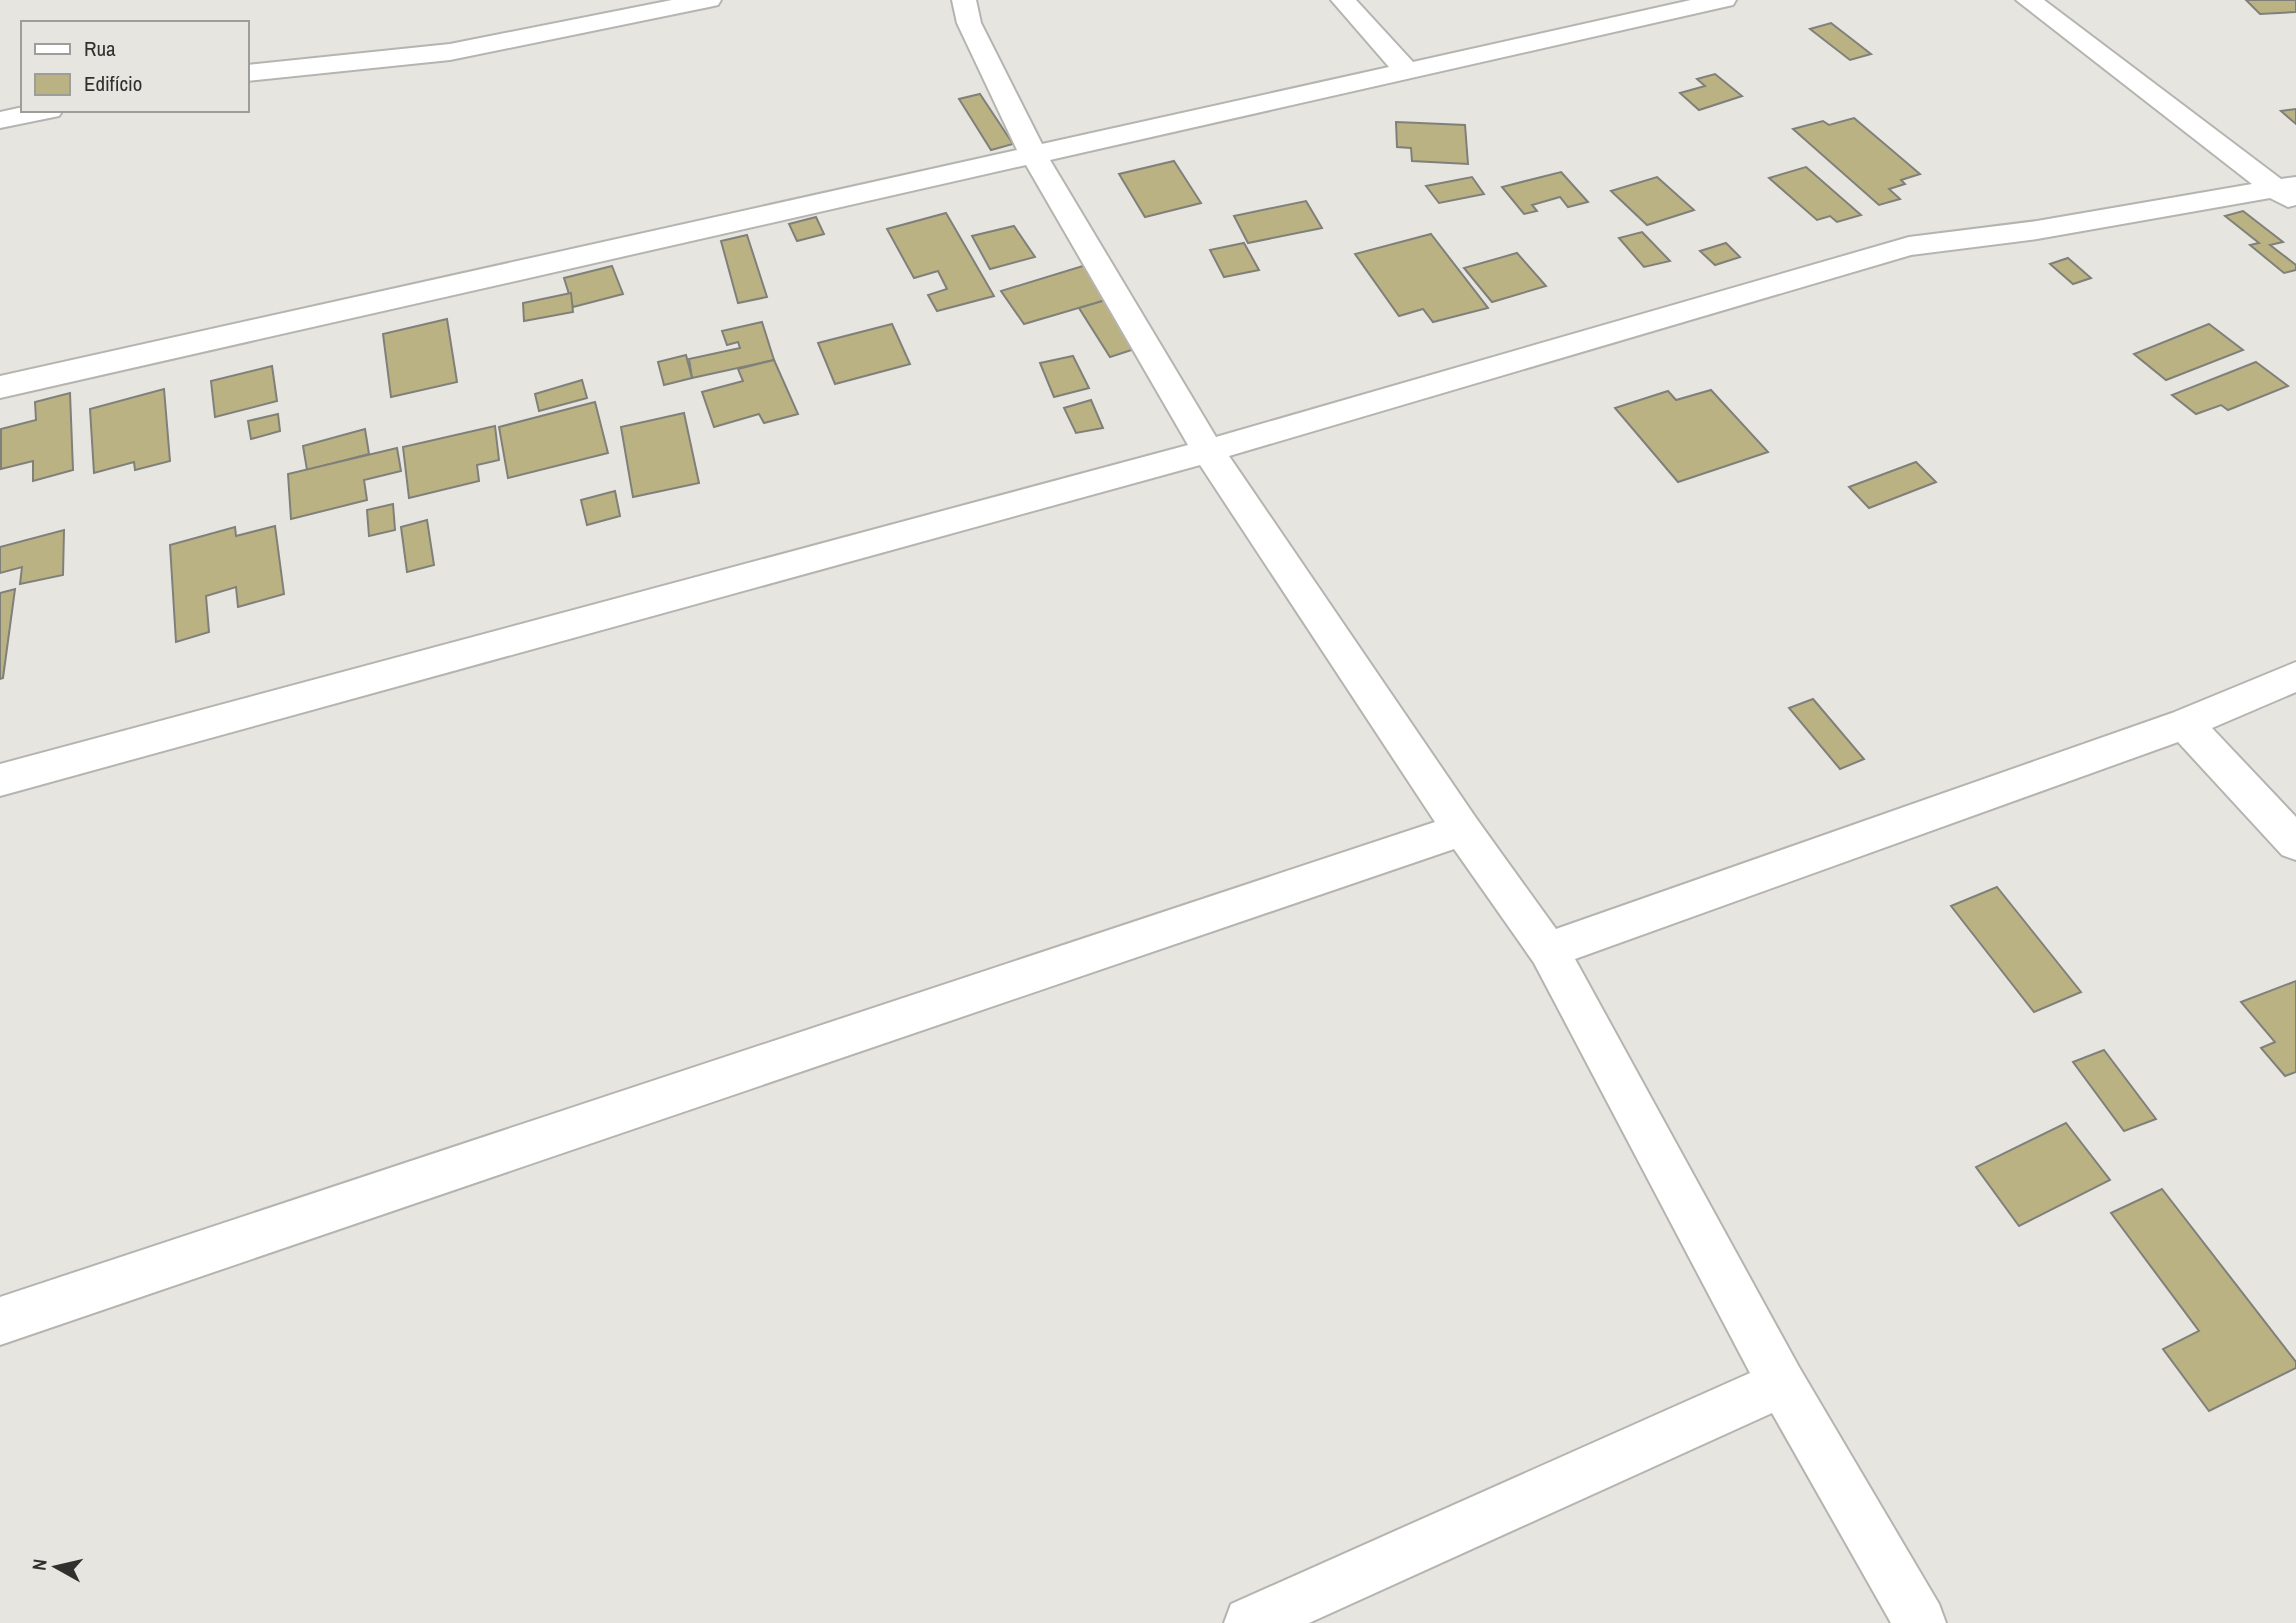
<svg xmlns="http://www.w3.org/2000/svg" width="2296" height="1623" font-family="'Archivo Narrow',sans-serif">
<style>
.building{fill:#bbb283;stroke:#80807b;stroke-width:2}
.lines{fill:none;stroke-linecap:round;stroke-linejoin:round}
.minor-casing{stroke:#b5b4b0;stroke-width:4}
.minor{fill:#fff;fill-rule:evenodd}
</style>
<rect width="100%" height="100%" fill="#e6e5e0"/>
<g class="building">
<path d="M2246 0H2296V12L2260 14Z"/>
<path d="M1831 23 1871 54 1850 60 1810 29Z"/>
<path d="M1715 74 1742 96 1699 110 1680 93 1705 86 1697 79Z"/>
<path d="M980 94 1013 144 991 150 959 99Z"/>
<path d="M2296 109V124L2281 111Z"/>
<path d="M1854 118 1920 174 1901 180 1905 184 1889 189 1900 199 1879 205 1793 129 1823 121 1829 125Z"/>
<path d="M1396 122 1465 125 1468 164 1412 161 1411 148 1397 147Z"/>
<path d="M1174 161 1201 203 1145 217 1119 174Z"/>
<path d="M1806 167 1861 215 1837 222 1830 216 1817 220 1769 178Z"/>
<path d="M1561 172 1588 202 1568 207 1560 197 1532 205 1537 211 1524 214 1502 187Z"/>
<path d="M1472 177 1484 194 1439 203 1426 186Z"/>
<path d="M1657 177 1694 210 1647 225 1611 191Z"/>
<path d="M1306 201 1322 228 1248 243 1234 216Z"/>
<path d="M2243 211 2283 242 2270 245 2296 265V270L2284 273 2250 245 2259 243 2225 216Z"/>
<path d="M946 213 994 296 937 311 928 295 947 289 938 271 914 278 887 229Z"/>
<path d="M816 217 824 234 797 241 789 224Z"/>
<path d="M1014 226 1035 257 990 269 972 236Z"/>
<path d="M1642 232 1670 261 1644 267 1619 238Z"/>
<path d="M1431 234 1488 308 1433 322 1423 309 1399 316 1355 254Z"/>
<path d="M747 235 767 297 738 303 721 241Z"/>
<path d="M1244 243 1259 270 1224 277 1210 250Z"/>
<path d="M1726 243 1740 257 1715 265 1700 251Z"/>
<path d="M1517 253 1546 286 1492 302 1464 268Z"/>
<path d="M2068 258 2091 278 2073 284 2050 264Z"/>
<path d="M1096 262 1116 297 1024 324 1001 291Z"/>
<path d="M612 266 623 294 573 307 564 278Z"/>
<path d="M571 293 573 312 524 321 523 303Z"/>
<path d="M1116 297 1147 345 1110 357 1079 308Z"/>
<path d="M447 319 457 382 391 397 383 334Z"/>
<path d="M762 322 774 360 692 378 689 359 740 348 738 342 727 345 722 331Z"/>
<path d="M892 324 910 364 835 384 818 343Z"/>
<path d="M2209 324 2243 350 2166 380 2134 354Z"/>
<path d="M686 355 692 378 664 385 658 362Z"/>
<path d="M1073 356 1089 388 1054 397 1040 363Z"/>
<path d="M774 360 798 414 764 423 759 414 714 427 702 392 743 381 738 369Z"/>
<path d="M2256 362 2288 386 2228 410 2221 405 2196 414 2172 395Z"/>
<path d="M272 366 277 401 215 417 211 381Z"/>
<path d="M582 380 587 398 539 411 535 394Z"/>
<path d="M164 389 170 461 135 470 134 462 94 473 90 409Z"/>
<path d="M1711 390 1768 452 1678 482 1615 408 1668 391 1676 400Z"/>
<path d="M70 393 73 470 33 481V461L1 469V429L36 420 35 402Z"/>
<path d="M1091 400 1103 428 1076 433 1064 408Z"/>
<path d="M595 402 608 453 508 478 499 427Z"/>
<path d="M684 413 699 483 633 497 621 427Z"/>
<path d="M278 414 280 431 251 439 248 421Z"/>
<path d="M495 426 499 460 477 465 479 481 409 498 403 447Z"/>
<path d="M365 429 369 454 307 470 303 446Z"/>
<path d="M397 448 401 471 364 480 367 500 291 519 288 474Z"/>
<path d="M1916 462 1936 482 1869 508 1849 487Z"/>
<path d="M615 491 620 516 587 525 581 500Z"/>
<path d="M393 504 395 530 369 536 367 510Z"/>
<path d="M427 520 434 565 407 572 401 527Z"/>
<path d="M275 526 284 594 238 607 236 587 206 596 209 632 176 642 170 545 235 527 236 536Z"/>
<path d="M64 530 63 575 20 584 22 567 0 573V547Z"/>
<path d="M15 589 3 678 0 679V593Z"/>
<path d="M1813 699 1864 759 1840 769 1789 708Z"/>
<path d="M1997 887 2081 992 2034 1012 1951 906Z"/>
<path d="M2296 981V1072L2285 1076 2261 1048 2275 1042 2241 1002Z"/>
<path d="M2104 1050 2156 1119 2124 1131 2073 1062Z"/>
<path d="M2066 1123 2110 1180 2019 1226 1976 1167Z"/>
<path d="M2162 1189 2296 1362V1368L2209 1411 2163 1349 2199 1331 2111 1213Z"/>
</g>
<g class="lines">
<g class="minor-casing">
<g id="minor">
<path d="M672 0H721L718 5 709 7 450 60 247 81V65L450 44Z"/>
<path d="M952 0H976L981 23 1042 144 1389 67 1331 0H1356L1413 62 1691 0H1736L1733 5 1724 7 1050 160 1216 437 1909 237 2037 221 2252 184 2016 0H2044L2281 179 2296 177V205L2288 207 2270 198 2037 239 1911 255 1229 456 1476 818 1556 929 2172 713 2296 662V692L2212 728 2296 817V860L2282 855 2178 742 1575 959 1799 1367 1939 1604 1946 1623H1891L1772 1413 1309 1623H1224L1231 1604 1750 1373 1534 963 1454 849 0 1345V1297L1435 822 1200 465 0 796V764L1188 445 1026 165 0 398V376L1017 150 957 23Z"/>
<path d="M23 107V110H63L59 116 0 128V112Z"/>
</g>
</g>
<use href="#minor" class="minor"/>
</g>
<rect x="21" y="21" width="228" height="91" fill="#e6e5e0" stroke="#9d9d99" stroke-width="2"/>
<rect x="35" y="44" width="35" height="10" fill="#ffffff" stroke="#9d9d99" stroke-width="2"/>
<text x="84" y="56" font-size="21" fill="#30302e">Rua</text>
<rect x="35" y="74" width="35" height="21" fill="#bbb283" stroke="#9d9d99" stroke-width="2"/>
<text x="84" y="91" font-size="21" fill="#30302e">Edifício</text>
<g transform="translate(56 1567) rotate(278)" stroke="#e6e5e0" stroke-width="5" paint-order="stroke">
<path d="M0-5L12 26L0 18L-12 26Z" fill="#30302e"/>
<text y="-10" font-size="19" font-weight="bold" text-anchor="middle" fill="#30302e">N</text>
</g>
</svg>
